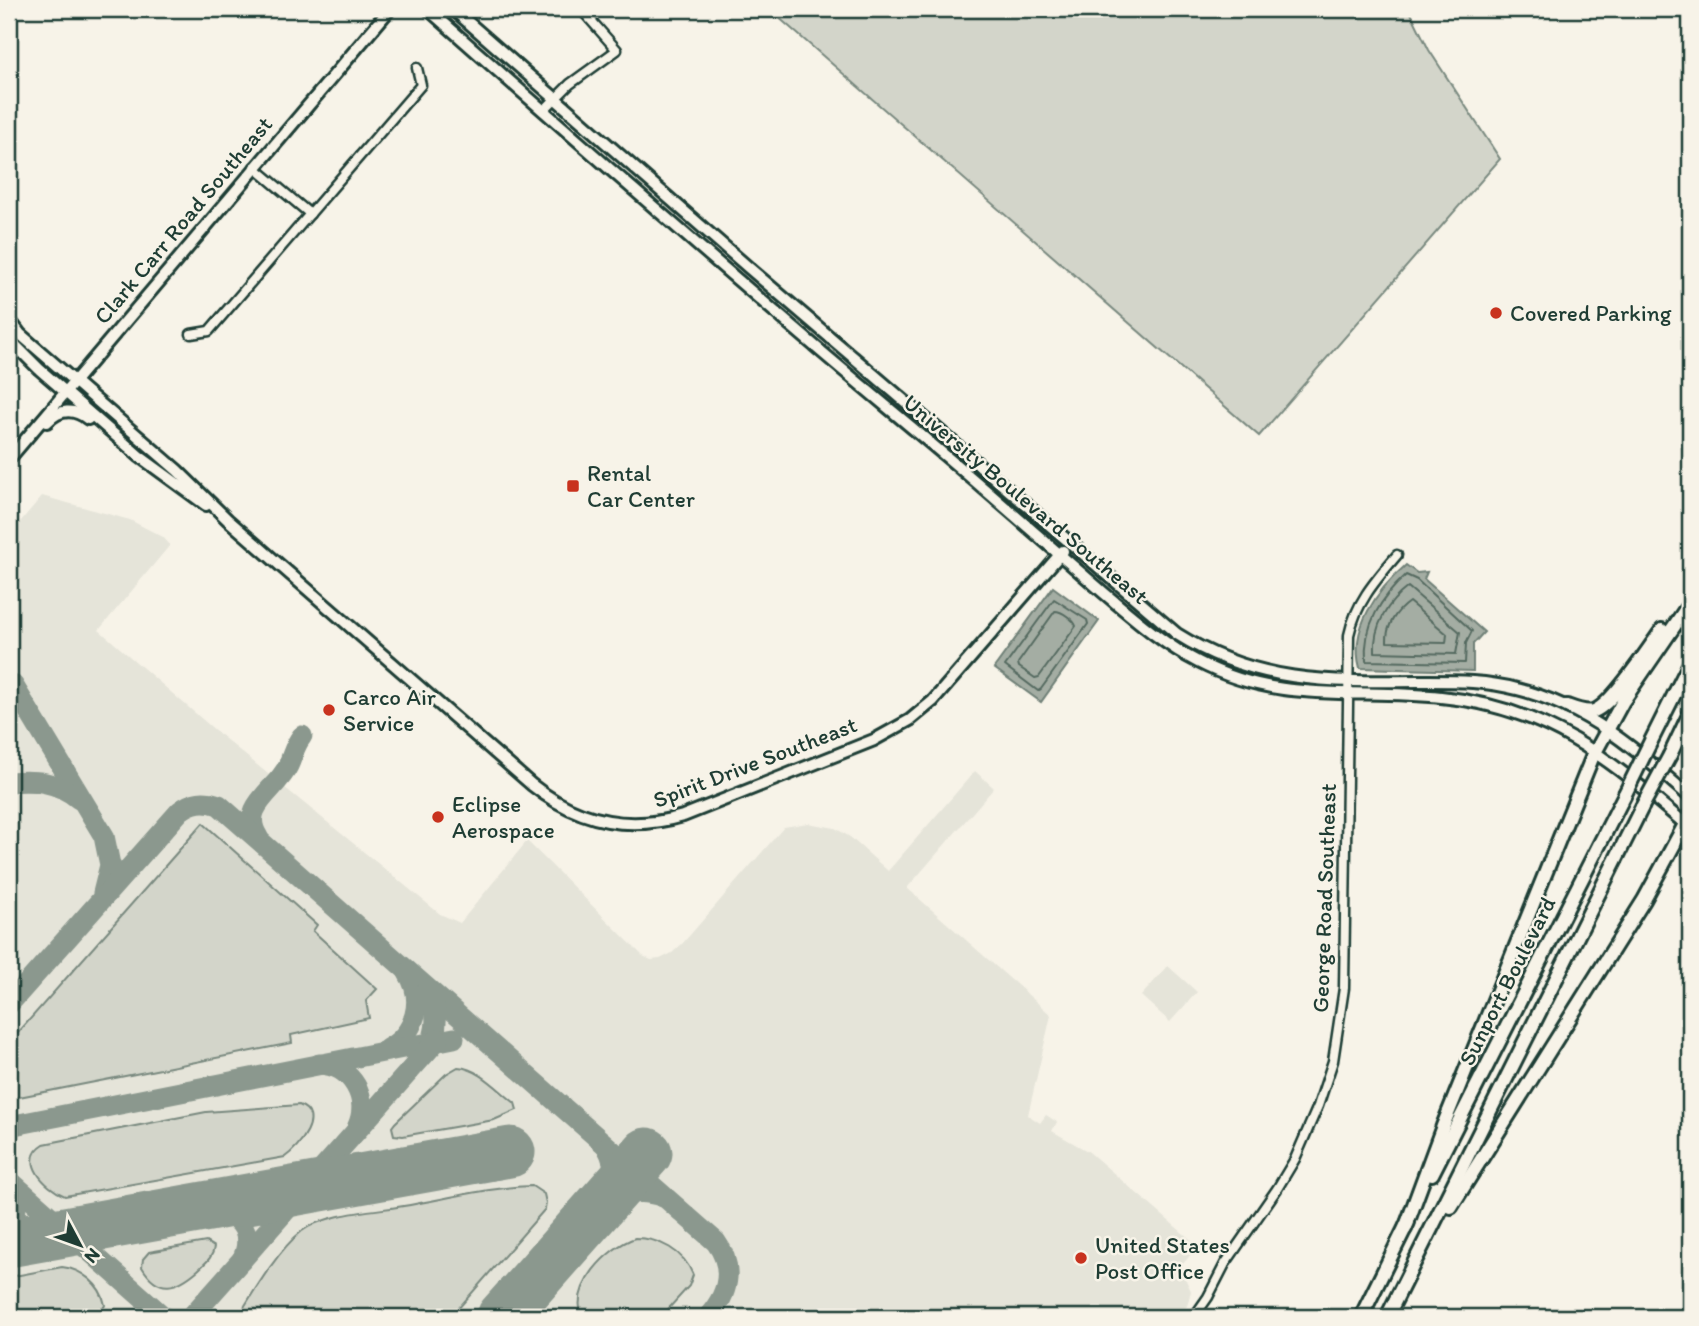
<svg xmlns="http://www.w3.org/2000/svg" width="1699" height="1326" font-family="Itim,sans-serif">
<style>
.built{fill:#e5e4d9}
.green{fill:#d3d5ca;stroke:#79897f;stroke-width:2}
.water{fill:#a4ada3;stroke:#6f8077;stroke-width:2}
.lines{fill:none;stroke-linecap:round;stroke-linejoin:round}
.shore{stroke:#546a60;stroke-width:2}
.taxiway{stroke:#8b988e;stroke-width:21}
.runway{stroke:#8b988e;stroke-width:51}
.street-casing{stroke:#1f3d34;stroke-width:13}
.secondary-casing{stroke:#1f3d34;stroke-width:16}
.primary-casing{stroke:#1f3d34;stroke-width:18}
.street{stroke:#f7f3e8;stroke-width:8}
.secondary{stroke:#f7f3e8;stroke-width:10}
.primary{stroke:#f7f3e8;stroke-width:12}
.primary-bridge-casing{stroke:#1f3d34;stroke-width:18;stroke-linecap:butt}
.primary-bridge{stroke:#f7f3e8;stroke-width:12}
.poi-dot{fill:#c8321e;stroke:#f7f3e8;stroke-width:2.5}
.labels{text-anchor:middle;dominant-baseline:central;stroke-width:5;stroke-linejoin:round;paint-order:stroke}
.street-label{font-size:23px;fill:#1f3d34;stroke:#f7f3e8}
.poi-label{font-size:23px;fill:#1f3d34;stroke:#f7f3e8;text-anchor:start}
</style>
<rect width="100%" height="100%" fill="#f7f3e8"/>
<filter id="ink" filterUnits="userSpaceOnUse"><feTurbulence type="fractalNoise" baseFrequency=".0143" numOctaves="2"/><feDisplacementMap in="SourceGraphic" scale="14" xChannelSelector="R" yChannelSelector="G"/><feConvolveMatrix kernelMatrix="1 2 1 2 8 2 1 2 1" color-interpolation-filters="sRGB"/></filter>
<g filter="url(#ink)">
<g class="built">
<path d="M42 496 130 520 163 537 170 545 99 630 224 738 440 914 460 923 527 841 643 956 651 960 660 959 672 953 683 943 784 827 808 823 835 828 850 837 888 871 975 771 994 788 907 888 1051 1015 1028 1115 1040 1123 1046 1115 1057 1122 1052 1131 1089 1152 1198 1246 1177 1271 1186 1280 1191 1291 1187 1306 1177 1317H9V535Z"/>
<path d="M1168 966 1197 992 1170 1022 1141 996Z"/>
</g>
<g class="green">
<path d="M769 9H1409L1429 50 1500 159 1259 436Z"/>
<path d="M203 823 317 925 313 931 377 989 366 1001 369 1018 291 1035 292 1043 9 1099V1043Z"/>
<path d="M458 1067C479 1068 499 1091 515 1103L517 1110 494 1120 403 1136 394 1135 392 1127 395 1123 446 1074Z"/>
<path d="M299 1105C326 1115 299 1147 285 1157L65 1196C45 1188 18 1160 44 1144L206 1112Z"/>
<path d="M532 1186 544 1194 546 1203 545 1209 451 1317H238C254 1291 278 1250 302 1231 327 1212 379 1211 410 1205 450 1198 491 1187 532 1186Z"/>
<path d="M635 1238C659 1238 684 1251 693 1275L689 1286 661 1317H582C570 1286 607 1248 635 1238Z"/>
<path d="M206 1242 214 1247C213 1258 205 1263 198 1270 177 1288 159 1295 142 1267L143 1259 149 1252Z"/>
<path d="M62 1267C81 1269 101 1284 105 1305L99 1317H9V1277Z"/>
</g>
<g class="water">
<path d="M1406 565 1417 573 1427 572 1424 579 1484 632 1473 644V671L1360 668C1349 628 1377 590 1406 565Z"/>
<path d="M1053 587 1099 621 1041 702 994 668Z"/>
</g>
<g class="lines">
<g class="shore">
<path d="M1406 575 1417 580 1472 631 1466 643 1465 663 1366 661C1363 625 1381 598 1406 575Z"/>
<path d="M1408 587 1460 632 1456 654 1375 652C1373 626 1388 602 1408 587Z"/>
<path d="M1054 599 1087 620 1088 624 1041 689 1038 691 1005 666Z"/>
<path d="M1409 602 1447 634 1446 643 1387 642C1386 626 1396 611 1409 602Z"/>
<path d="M1055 611C1062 611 1074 620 1076 626L1039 677 1035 678 1019 667 1018 663Z"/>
</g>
<g class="taxiway">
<path d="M13 685 104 836 110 865 103 893"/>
<path d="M9 782C36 780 57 781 79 799"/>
<path d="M258 837C238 807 277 790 288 766 293 755 294 746 302 736"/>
<path d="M9 1004 180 811C193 801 204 800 219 805L716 1242C735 1268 728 1295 708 1317"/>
<path d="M387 1049C416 1034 425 1000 408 973"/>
<path d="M427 1051C439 1030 439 1009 427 989"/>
<path d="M319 1064C352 1065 371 1099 357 1128"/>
<path d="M9 1126 454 1038"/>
<path d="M9 1180 164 1317"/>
<path d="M9 1182C19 1197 18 1213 9 1228"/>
<path d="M602 1203C614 1184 619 1168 607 1147"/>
<path d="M207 1206C235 1212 257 1229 242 1260"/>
<path d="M9 1243 53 1236 78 1243"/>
<path d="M506 1312 513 1317"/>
<path d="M191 1317 438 1039"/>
<path d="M536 1317C528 1280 557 1255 580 1229 587 1221 595 1207 606 1202 624 1192 643 1189 663 1197"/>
</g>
<g class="runway">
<path d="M9 1242 510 1152"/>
<path d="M502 1317 647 1153"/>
</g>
<g class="street-casing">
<g id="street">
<path d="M543 111 570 84 617 50 581 9"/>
<path d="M254 167 310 214"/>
<path d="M191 334 209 331 421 85 417 68"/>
<path d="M1194 1317 1208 1297 1225 1264 1277 1189 1295 1159 1318 1106 1333 1061 1344 988 1349 635C1356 602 1376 580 1397 555"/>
</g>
</g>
<g class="secondary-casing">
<g id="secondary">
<path d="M428 9C552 119 677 228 803 336 860 385 918 432 975 481 1018 518 1061 556 1104 593 1134 618 1163 644 1198 662 1280 705 1354 688 1441 697 1551 708 1610 760 1690 828"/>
<path d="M453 9 749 268 1177 634C1258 685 1335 682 1428 681 1458 681 1487 681 1517 689 1587 706 1638 751 1690 797"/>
<path d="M9 319 20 334 177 470 228 520 532 785C577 821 628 832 683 816L874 740 910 720 933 701 1063 551"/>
<path d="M9 339 39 369 139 456 206 505"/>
<path d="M47 422C59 409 74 408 88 419"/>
<path d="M9 459 390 9"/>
</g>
</g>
<g class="primary-casing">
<g id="primary">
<path d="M1567 706C1575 709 1585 713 1594 711 1612 705 1649 648 1662 630"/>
<path d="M1651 741 1690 663"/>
<path d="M1670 755 1690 713"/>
<path d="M1432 1174 1625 794"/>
<path d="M1451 1207 1644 900 1690 815"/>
<path d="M1405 1229 1443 1126 1592 758 1623 701 1690 603"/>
<path d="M1361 1317 1408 1222"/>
<path d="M1387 1317 1642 807"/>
</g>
</g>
<use href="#street" class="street"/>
<use href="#secondary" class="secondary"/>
<use href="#primary" class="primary"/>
<g class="primary-bridge-casing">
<g id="primary-bridge">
<path d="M1625 794 1651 741"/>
<path d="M1642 807 1670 755"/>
</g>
</g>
<use href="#primary-bridge" class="primary-bridge"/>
</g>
</g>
<g class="poi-dot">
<circle cx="1496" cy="313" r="7"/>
<rect x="566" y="479" width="14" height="14" rx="3.5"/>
<circle cx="329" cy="710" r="7"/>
<circle cx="438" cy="817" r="7"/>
<circle cx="1081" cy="1258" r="7"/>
</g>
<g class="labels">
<g class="street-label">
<text transform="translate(183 220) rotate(-50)">Clark Carr Road Southeast</text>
<text transform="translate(1026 499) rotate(40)">University Boulevard Southeast</text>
<text transform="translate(755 762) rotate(-21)">Spirit Drive Southeast</text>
<text transform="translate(1324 898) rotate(-88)">George Road Southeast</text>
<text transform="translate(1507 981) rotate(-63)">Sunport Boulevard</text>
</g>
<g class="poi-label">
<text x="1510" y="313">Covered Parking</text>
<text x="587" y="473">Rental<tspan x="587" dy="26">Car Center</tspan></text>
<text x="343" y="697">Carco Air<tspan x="343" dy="26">Service</tspan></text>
<text x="452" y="804">Eclipse<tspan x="452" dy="26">Aerospace</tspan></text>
<text x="1095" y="1245">United States<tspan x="1095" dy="26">Post Office</tspan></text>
</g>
</g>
<rect width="1699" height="1326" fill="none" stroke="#f7f3e8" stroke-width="35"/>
<rect x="18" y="18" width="1664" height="1291" fill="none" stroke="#1f3d34" stroke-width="2.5" filter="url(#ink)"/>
<g transform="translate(80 1245) rotate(131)" stroke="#f7f3e8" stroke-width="5" paint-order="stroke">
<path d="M0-5L12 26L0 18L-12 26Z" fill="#1f3d34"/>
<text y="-10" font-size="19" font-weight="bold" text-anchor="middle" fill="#1f3d34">N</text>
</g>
</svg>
